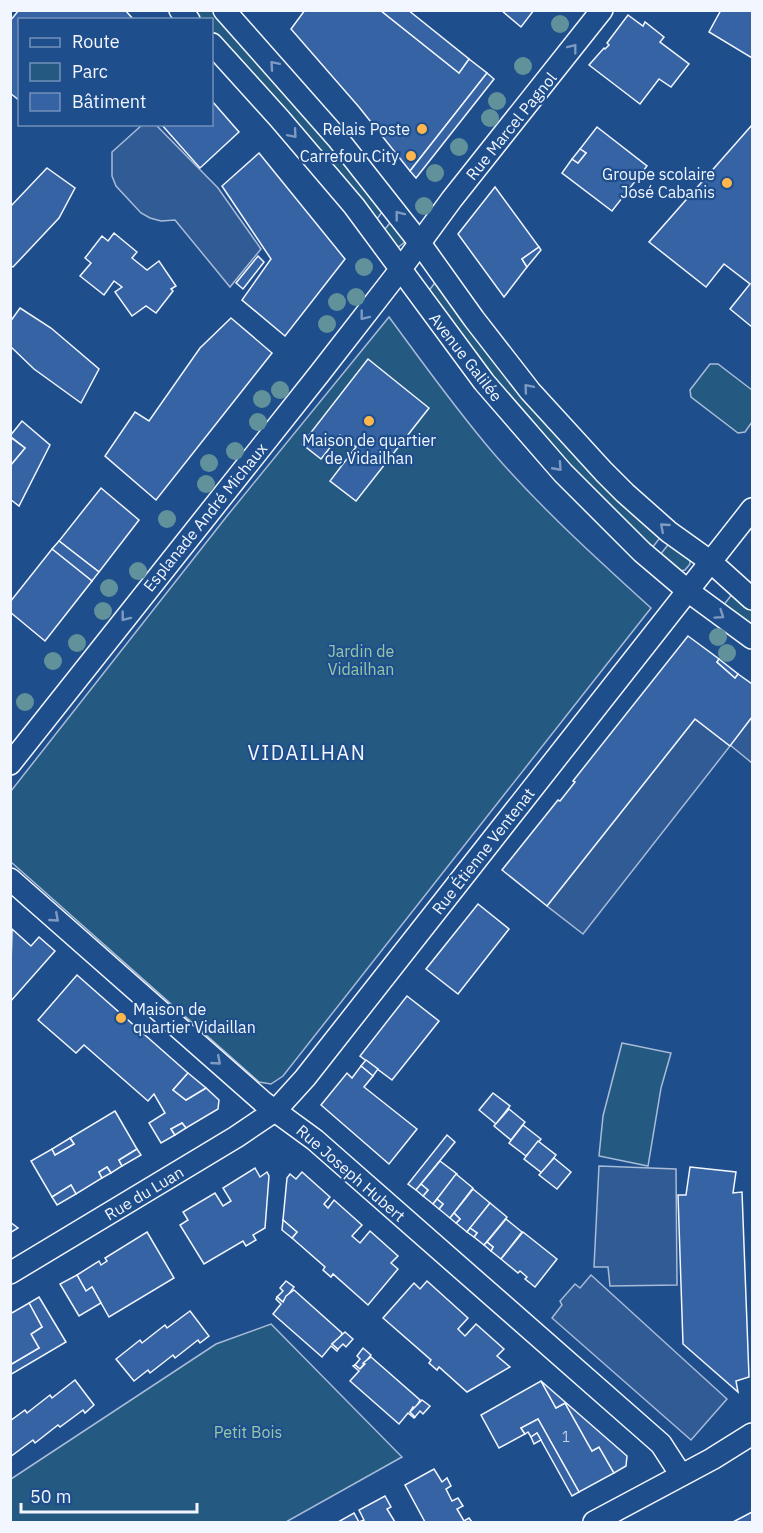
<svg xmlns="http://www.w3.org/2000/svg" width="763" height="1533" font-family="'IBM Plex Sans',sans-serif">
<style>
.green{fill:#245a82;stroke:#a8bbd7;stroke-width:1.5}
.parking{fill:#305b95;stroke:#a8bbd7;stroke-width:1.5}
.building{fill:#3563a3;stroke:#f2f6ff;stroke-width:1.5}
.lines{fill:none;stroke-linecap:round;stroke-linejoin:round}
.street-casing{stroke:#f2f6ff;stroke-width:24}
.street{stroke:#1f4e8c;stroke-width:21}
.tree{fill:#61919a}
.oneway{stroke:#7e9ac0}
.poi-dot{fill:#ffb74d;stroke:#1f4e8c;stroke-width:2}
.labels{text-anchor:middle;dominant-baseline:central;stroke-width:4.5;stroke-linejoin:round;paint-order:stroke}
.number-label{font-size:14px;fill:#c3d1e8}
.street-label{font-size:16px;fill:#f2f6ff;stroke:#1f4e8c}
.poi-label{font-size:16px;fill:#f2f6ff;stroke:#1f4e8c;text-anchor:end}
.park-label{font-size:16px;fill:#97c8a6;stroke:#1f4e8c}
.quarter-label{font-size:20px;letter-spacing:1.5px;fill:#f2f6ff;stroke:#1f4e8c}
</style>
<rect width="100%" height="100%" fill="#1f4e8c"/>
<g class="green">
<path d="M190 11H215L385 208 374 223 300 132 212 33V20L199 19Z"/>
<path d="M393 219 405 242 397 248 382 233Z"/>
<path d="M438 279 663 534 652 548 547 445 427 293Z"/>
<path d="M389 317C423 363 457 411 495 455 543 510 597 559 651 608L283 1076 271 1084 259 1082 11 862V791L227 516Z"/>
<path d="M710 364H718L752 390V422L745 432 738 433 691 397 690 390Z"/>
<path d="M671 541 690 558V564L685 570 680 571 660 555Z"/>
<path d="M733 593 752 608V630L722 607Z"/>
<path d="M622 1043 671 1053 661 1088 648 1166 599 1156 603 1116Z"/>
<path d="M271 1324 402 1457 286 1522H11V1479L216 1344Z"/>
</g>
<g class="parking">
<path d="M142 125H156L218 188 261 249 230 287 175 220 161 221 150 218 141 213 116 186 112 176V152Z"/>
<path d="M752 717V763L730 745Z"/>
<path d="M695 719 730 746 583 934 547 906Z"/>
<path d="M599 1166 676 1169 677 1285 610 1286 608 1267H594Z"/>
<path d="M591 1275 727 1399 691 1440 552 1318 562 1305 560 1301 575 1284 580 1288Z"/>
</g>
<g class="building">
<path d="M19 10H125L134 20H20V101L10 93V21Z"/>
<path d="M305 10H380L459 73 469 59 487 73 410 171 359 107 291 29Z"/>
<path d="M380 10H408L469 59 459 73Z"/>
<path d="M501 10H534L521 27Z"/>
<path d="M721 10H752V58L709 32Z"/>
<path d="M628 15 643 26 645 22 664 37 660 42 689 64 671 87 659 79 640 104 589 65 604 48 605 49 609 45 607 43Z"/>
<path d="M487 73 494 79 416 178 410 171Z"/>
<path d="M212 101 239 132 200 168 161 124H212Z"/>
<path d="M752 125V327L730 309 750 284 724 264 706 287 649 242Z"/>
<path d="M597 127 647 166 612 211 562 173 572 159 578 163 586 153 580 149Z"/>
<path d="M580 149 586 153 578 163 572 159Z"/>
<path d="M259 153 345 259 285 336 242 300 271 259 222 186Z"/>
<path d="M47 168 75 188 59 218 13 267 10 266V207Z"/>
<path d="M495 187 539 247 522 259 527 267 504 297 458 234Z"/>
<path d="M114 233 137 252 132 258 147 270 159 261 176 286 171 289 173 291 156 313 146 306 132 316 115 292 122 287 114 281 104 295 80 276 91 263 85 258 102 236 108 241Z"/>
<path d="M539 247 541 250 527 267 522 259Z"/>
<path d="M258 256 264 262 243 289 236 283Z"/>
<path d="M20 308 51 328 99 369 81 403 34 369 10 346V322Z"/>
<path d="M231 318 272 353 156 500 105 456 135 412 149 421 200 348Z"/>
<path d="M368 359 429 408 356 501 330 481 356 447 340 435 321 459 302 444Z"/>
<path d="M22 421 50 445 19 506 10 499V466L25 448 10 436Z"/>
<path d="M10 437 25 448 10 466Z"/>
<path d="M101 488 139 520 99 572 59 541Z"/>
<path d="M59 541 99 572 92 581 52 549Z"/>
<path d="M52 549 92 581 45 641 10 612V602Z"/>
<path d="M688 636 719 659 717 662 735 678 738 674 752 684V717L730 746 695 719 547 906 502 870 558 800 560 801 575 782 573 781Z"/>
<path d="M719 659 738 674 735 678 717 662Z"/>
<path d="M478 904 509 929 458 994 426 969Z"/>
<path d="M12 929 31 946 39 937 55 951 10 1002Z"/>
<path d="M77 975 188 1073 173 1090 186 1100 206 1088 219 1100 218 1109 186 1128 182 1123 171 1129 175 1135 161 1143 149 1123 165 1113 154 1094 148 1101 84 1045 76 1053 38 1020Z"/>
<path d="M407 996 439 1021 392 1080 360 1056Z"/>
<path d="M366 1060 378 1069 373 1076 361 1066Z"/>
<path d="M361 1066 373 1076 364 1087 417 1129 389 1164 321 1105 347 1073 352 1078Z"/>
<path d="M188 1073 206 1088 186 1100 173 1090Z"/>
<path d="M493 1093 510 1106 496 1124 479 1110Z"/>
<path d="M509 1109 525 1122 511 1140 494 1126Z"/>
<path d="M115 1111 137 1149 119 1160 122 1166 111 1173 107 1167 99 1172 102 1178 76 1194 71 1185 52 1197 31 1161 52 1149 55 1155 74 1144 70 1138Z"/>
<path d="M182 1123 186 1128 175 1135 171 1129Z"/>
<path d="M523 1125 541 1139 526 1156 509 1143Z"/>
<path d="M447 1135 455 1142 416 1190 408 1184Z"/>
<path d="M70 1138 74 1144 55 1155 52 1149Z"/>
<path d="M538 1141 556 1155 542 1173 524 1159Z"/>
<path d="M137 1149 141 1155 122 1166 119 1160Z"/>
<path d="M554 1158 571 1172 557 1189 539 1175Z"/>
<path d="M440 1161 457 1174 433 1204 423 1196 428 1190 421 1184Z"/>
<path d="M107 1167 111 1173 102 1178 99 1172Z"/>
<path d="M690 1167 736 1172 733 1193 742 1192 749 1377 736 1381 738 1392 683 1344 678 1195H686Z"/>
<path d="M255 1168 260 1177 267 1172 269 1176 265 1228 253 1235 256 1240 246 1246 243 1241 204 1264 180 1225 188 1220 183 1212 215 1193 223 1206 231 1201 223 1188Z"/>
<path d="M302 1172 330 1197 324 1204 328 1208 334 1200 362 1225 352 1236 360 1243 370 1231 398 1256 391 1263 398 1269 368 1305 333 1274 331 1277 323 1270 325 1267 292 1238 297 1232 283 1220 287 1178 290 1174 296 1179Z"/>
<path d="M456 1174 473 1188 450 1218 439 1209 443 1204 437 1199Z"/>
<path d="M421 1184 428 1190 423 1196 416 1190Z"/>
<path d="M71 1185 76 1194 57 1205 52 1197Z"/>
<path d="M473 1189 490 1203 467 1232 456 1223 460 1219 454 1213Z"/>
<path d="M437 1199 443 1204 439 1209 433 1204Z"/>
<path d="M490 1203 507 1217 484 1245 474 1237 477 1233 470 1228Z"/>
<path d="M454 1213 460 1219 456 1223 450 1218Z"/>
<path d="M506 1219 522 1232 501 1259 491 1251 493 1247 487 1242Z"/>
<path d="M283 1220 297 1232 292 1238 282 1230Z"/>
<path d="M10 1222 18 1228 10 1233Z"/>
<path d="M470 1228 477 1233 474 1237 467 1232Z"/>
<path d="M147 1232 174 1278 109 1317 92 1287 86 1291 77 1275 99 1261 101 1265 107 1261 105 1258Z"/>
<path d="M523 1232 557 1259 535 1287 525 1279 527 1277 520 1271 518 1273 501 1259Z"/>
<path d="M487 1242 493 1247 491 1251 484 1245Z"/>
<path d="M77 1275 86 1291 92 1287 101 1303 79 1316 60 1284Z"/>
<path d="M286 1281 294 1287 283 1302 277 1297 283 1291 280 1288Z"/>
<path d="M427 1281 468 1318 458 1329 465 1336 476 1324 504 1349 497 1356 510 1367 467 1392 439 1367 437 1370 429 1363 431 1360 383 1318 414 1283 420 1289Z"/>
<path d="M294 1290 342 1333 341 1336 332 1344 338 1349 337 1351 331 1346 322 1357 273 1314 281 1304 276 1299 277 1297 283 1302 286 1296Z"/>
<path d="M39 1297 66 1342 10 1375V1365L39 1348 31 1334 42 1327 29 1303Z"/>
<path d="M29 1303 42 1327 31 1334 39 1348 10 1365V1314Z"/>
<path d="M190 1311 209 1336 200 1343 198 1340 175 1358 173 1355 150 1373 148 1370 134 1381 116 1359 140 1340 142 1343 165 1325 167 1328Z"/>
<path d="M345 1332 353 1339 346 1347 343 1344 338 1349 332 1344Z"/>
<path d="M363 1348 371 1355 360 1369 355 1365 360 1359 357 1356Z"/>
<path d="M371 1357 420 1400 415 1409 413 1407 410 1412 415 1417 414 1418 408 1413 399 1424 350 1381 359 1371 353 1366 355 1365 360 1369 365 1364 363 1363Z"/>
<path d="M75 1380 94 1405 85 1413 83 1410 60 1427 58 1425 35 1443 33 1440 10 1457V1421L25 1410 27 1413 50 1395 52 1398Z"/>
<path d="M541 1381 556 1408 565 1403 592 1451 599 1447 614 1473 579 1492 538 1419 521 1428 525 1434 499 1448 481 1415Z"/>
<path d="M541 1381 627 1456 626 1466 614 1473 599 1447 592 1451 565 1403 556 1408Z"/>
<path d="M422 1400 430 1406 423 1414 420 1411 415 1417 410 1412Z"/>
<path d="M538 1419 579 1492 572 1496 537 1433 531 1437 528 1432 525 1434 521 1428Z"/>
<path d="M537 1433 541 1440 534 1444 531 1437Z"/>
<path d="M434 1469 442 1482 447 1478 451 1486 446 1489 452 1501 458 1498 463 1506 457 1509 464 1521 469 1518 472 1522H425L405 1485Z"/>
<path d="M385 1496 391 1507 387 1509 395 1522H338L354 1513 359 1522 364 1520 359 1510Z"/>
<path d="M752 1512V1522H733Z"/>
</g>
<g class="lines">
<g class="street-casing">
<g id="street">
<path d="M180 10 189 20"/>
<path d="M224 10 338 139 419 242 474 319 530 391 604 472 625 493 669 532 711 562 752 599"/>
<path d="M212 44 279 118 354 206 484 382 563 473 642 552 688 591 752 638"/>
<path d="M10 764 320 373 400 270 452 199 602 10"/>
<path d="M10 879 263 1102 315 1140 661 1444 681 1475"/>
<path d="M10 1273 236 1137 276 1110 305 1078 752 509"/>
<path d="M594 1522 712 1459 752 1434"/>
</g>
</g>
<use href="#street" class="street"/>
</g>
<g class="tree">
<circle cx="560" cy="24" r="9"/>
<circle cx="523" cy="66" r="9"/>
<circle cx="497" cy="101" r="9"/>
<circle cx="490" cy="118" r="9"/>
<circle cx="459" cy="147" r="9"/>
<circle cx="435" cy="173" r="9"/>
<circle cx="424" cy="206" r="9"/>
<circle cx="364" cy="267" r="9"/>
<circle cx="356" cy="297" r="9"/>
<circle cx="337" cy="302" r="9"/>
<circle cx="327" cy="324" r="9"/>
<circle cx="280" cy="390" r="9"/>
<circle cx="262" cy="399" r="9"/>
<circle cx="258" cy="422" r="9"/>
<circle cx="235" cy="451" r="9"/>
<circle cx="209" cy="463" r="9"/>
<circle cx="206" cy="484" r="9"/>
<circle cx="167" cy="519" r="9"/>
<circle cx="138" cy="571" r="9"/>
<circle cx="109" cy="588" r="9"/>
<circle cx="103" cy="611" r="9"/>
<circle cx="718" cy="637" r="9"/>
<circle cx="77" cy="643" r="9"/>
<circle cx="727" cy="653" r="9"/>
<circle cx="53" cy="661" r="9"/>
<circle cx="25" cy="702" r="9"/>
</g>
<defs><path id="oneway-chevron" d="M-2-3.5L2.5 0L-2 3.5" fill="none" stroke-width="1.6" stroke-linecap="round" stroke-linejoin="round" transform="scale(1.5)"/></defs>
<g class="oneway">
<use href="#oneway-chevron" transform="translate(573 48) rotate(-52)"/>
<use href="#oneway-chevron" transform="translate(274 65) rotate(-131)"/>
<use href="#oneway-chevron" transform="translate(293 134) rotate(49)"/>
<use href="#oneway-chevron" transform="translate(399 215) rotate(-128)"/>
<use href="#oneway-chevron" transform="translate(364 316) rotate(128)"/>
<use href="#oneway-chevron" transform="translate(528 388) rotate(-130)"/>
<use href="#oneway-chevron" transform="translate(558 467) rotate(48)"/>
<use href="#oneway-chevron" transform="translate(664 527) rotate(-139)"/>
<use href="#oneway-chevron" transform="translate(720 615) rotate(35)"/>
<use href="#oneway-chevron" transform="translate(125 617) rotate(128)"/>
<use href="#oneway-chevron" transform="translate(55 918) rotate(41)"/>
<use href="#oneway-chevron" transform="translate(217 1061) rotate(41)"/>
</g>
<g class="poi-dot">
<circle cx="422" cy="129" r="6"/>
<circle cx="411" cy="156" r="6"/>
<circle cx="727" cy="183" r="6"/>
<circle cx="369" cy="421" r="6"/>
<circle cx="121" cy="1018" r="6"/>
</g>
<g class="labels">
<g class="number-label">
<text x="566" y="1437">1</text>
</g>
<g class="street-label">
<text transform="translate(511 126) rotate(-51)">Rue Marcel Pagnol</text>
<text transform="translate(466 357) rotate(52)">Avenue Galilée</text>
<text transform="translate(205 517) rotate(-51)">Esplanade André Michaux</text>
<text transform="translate(483 851) rotate(-52)">Rue Étienne Ventenat</text>
<text transform="translate(351 1173) rotate(41)">Rue Joseph Hubert</text>
<text transform="translate(144 1193) rotate(-31)">Rue du Luan</text>
</g>
<g class="poi-label">
<text x="410" y="129">Relais Poste</text>
<text x="399" y="156">Carrefour City</text>
<text x="715" y="174">Groupe scolaire<tspan x="715" dy="18">José Cabanis</tspan></text>
<text x="369" y="440" text-anchor="middle">Maison de quartier<tspan x="369" dy="18">de Vidailhan</tspan></text>
<text x="133" y="1009" text-anchor="start">Maison de<tspan x="133" dy="18">quartier Vidaillan</tspan></text>
</g>
<g class="park-label">
<text x="361" y="651">Jardin de<tspan x="361" dy="18">Vidailhan</tspan></text>
<text x="248" y="1432">Petit Bois</text>
</g>
<g class="quarter-label">
<text x="307" y="752">VIDAILHAN</text>
</g>
</g>
<rect width="763" height="1533" fill="none" stroke="#f2f6ff" stroke-width="24"/>
<rect x="18" y="18" width="195" height="108" fill="#1f4e8c" stroke="#7391ba" stroke-width="1.5"/>
<rect x="30" y="38" width="30" height="9" fill="#1f4e8c" stroke="#7391ba" stroke-width="1.5"/>
<text x="72" y="48" font-size="18" fill="#f2f6ff">Route</text>
<rect x="30" y="63" width="30" height="18" fill="#245a82" stroke="#7391ba" stroke-width="1.5"/>
<text x="72" y="78" font-size="18" fill="#f2f6ff">Parc</text>
<rect x="30" y="93" width="30" height="18" fill="#3563a3" stroke="#7391ba" stroke-width="1.5"/>
<text x="72" y="108" font-size="18" fill="#f2f6ff">Bâtiment</text>
<path d="M21 1503v9h176v-9" fill="none" stroke="#f2f6ff" stroke-width="3"/>
<text x="30" y="1503" font-size="18" fill="#f2f6ff" stroke="#1f4e8c" stroke-width="4.5" paint-order="stroke">50 m</text>
</svg>
